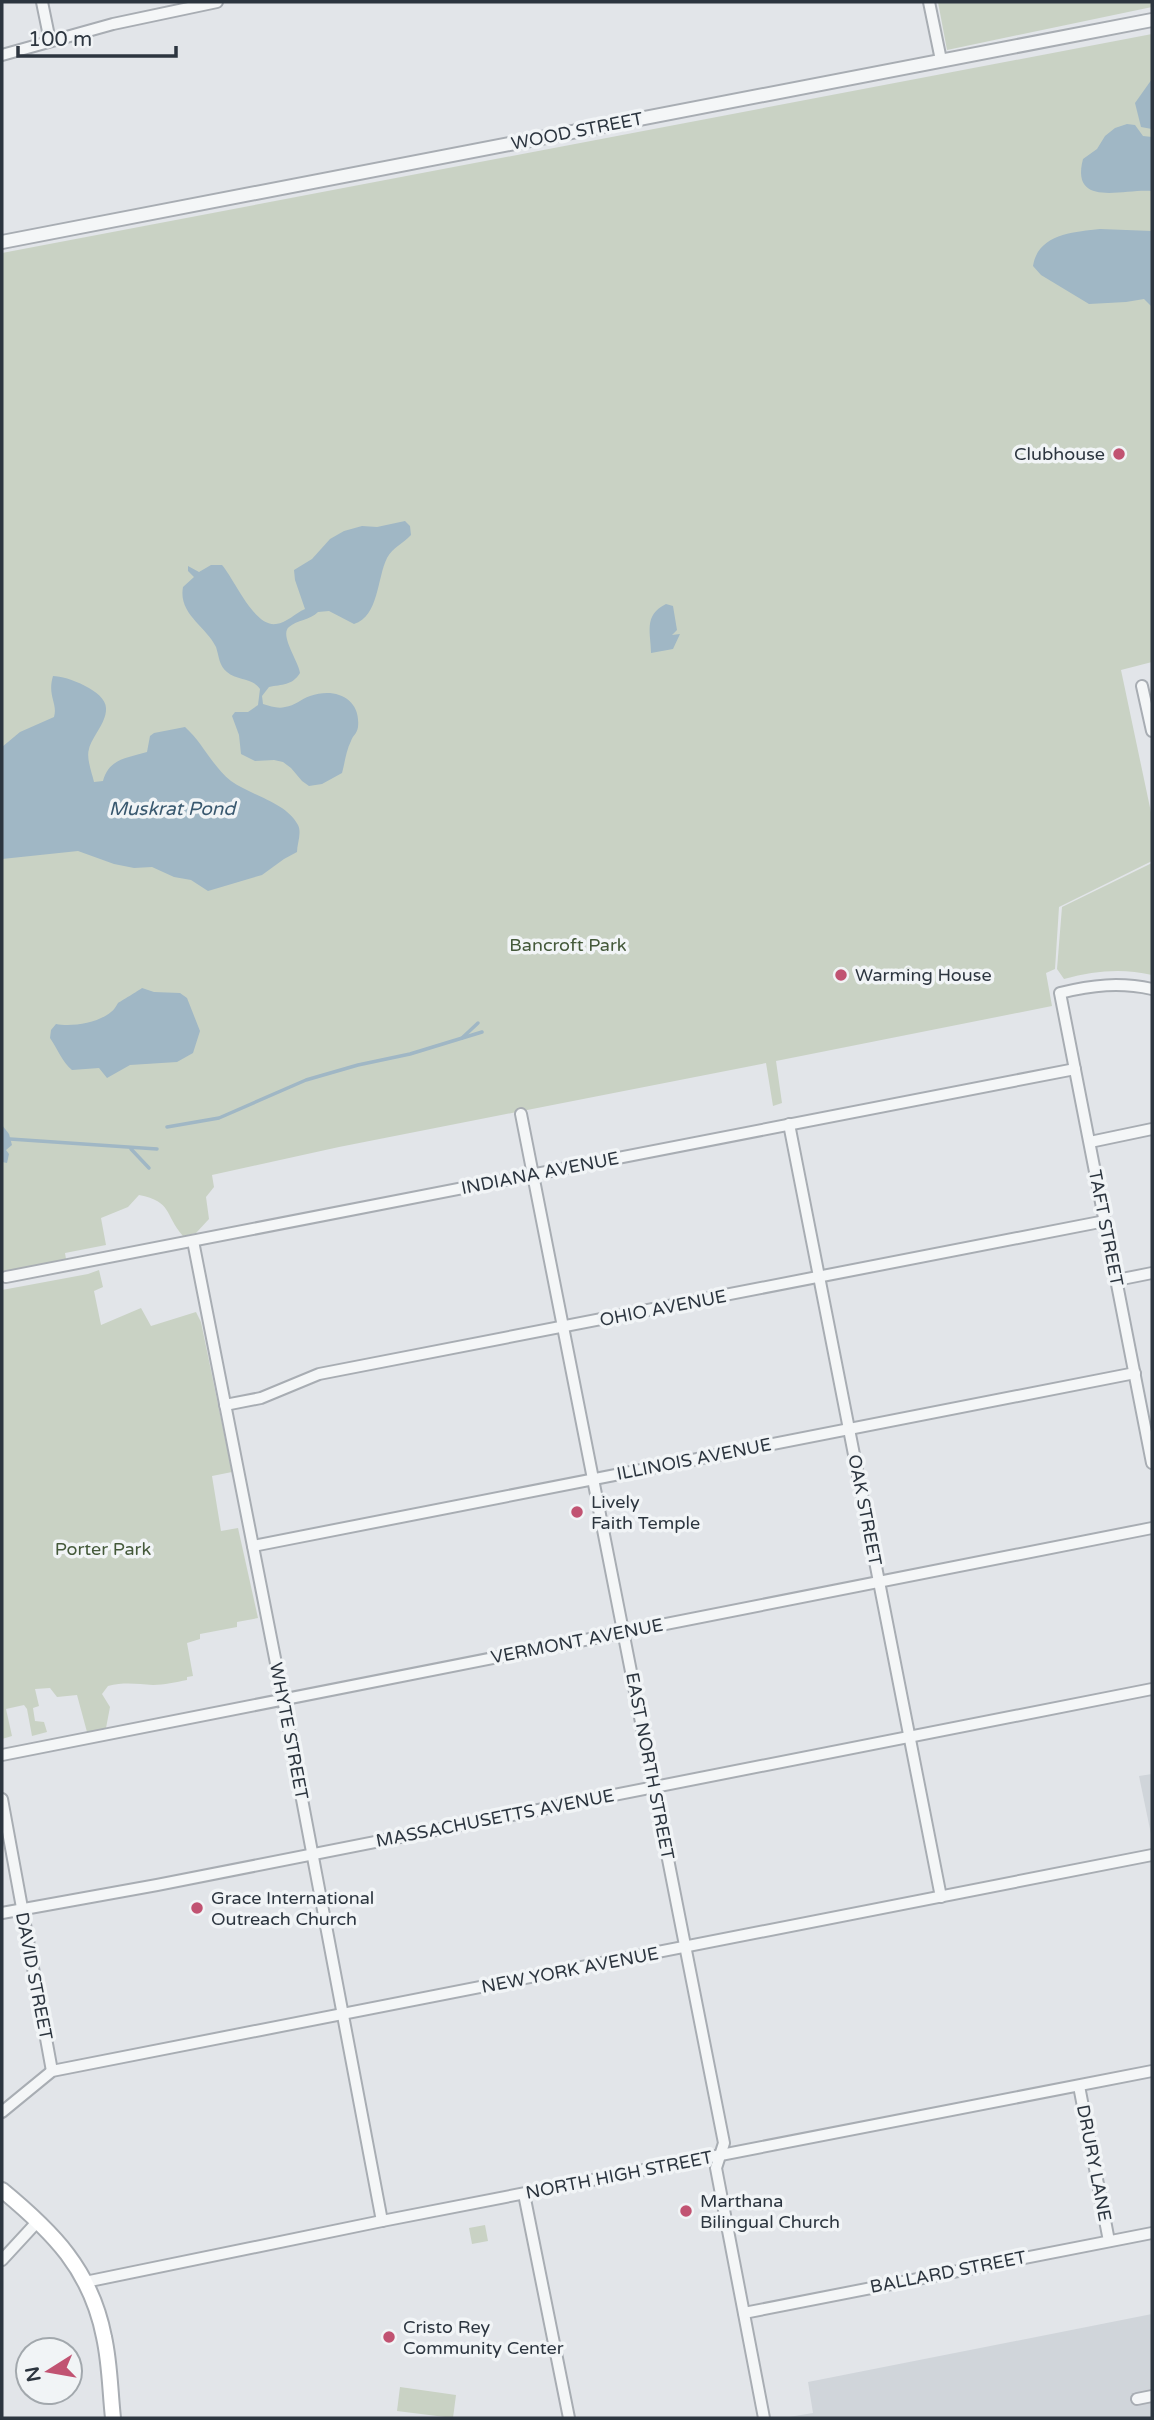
<svg xmlns="http://www.w3.org/2000/svg" width="1154" height="2420" font-family="'Varela Round',sans-serif">
<style>
.built{fill:#d0d5da}
.green{fill:#c9d2c4}
.water{fill:#a0b7c5}
.lines{fill:none;stroke-linecap:round;stroke-linejoin:round}
.stream{stroke:#a0b7c5;stroke-width:3.5}
.minor-casing{stroke:#a8adb3;stroke-width:14}
.tertiary-casing{stroke:#a8adb3;stroke-width:16}
.secondary-casing{stroke:#a8adb3;stroke-width:18}
.minor{stroke:#f4f6f7;stroke-width:10}
.tertiary{stroke:#f4f6f7;stroke-width:12}
.secondary{stroke:#fff;stroke-width:14}
.poi-dot{fill:#c15372;stroke:#f1f4f6;stroke-width:2.5}
.labels{text-anchor:middle;dominant-baseline:central;stroke-width:7;stroke-linejoin:round;paint-order:stroke}
.street-label{font-size:18px;fill:#2c353f;stroke:#f1f4f6}
.poi-label{font-size:18px;fill:#2c353f;stroke:#f1f4f6;text-anchor:start}
.park-label{font-size:18px;fill:#44593a;stroke:#f1f4f6}
.water-label{font-size:19px;font-style:italic;fill:#39586f;stroke:#f1f4f6}
</style>
<rect width="100%" height="100%" fill="#e2e5e9"/>
<g class="built">
<path d="M1152 1774V1839L1139 1776Z"/>
<path d="M1152 2314V2418H783L813 2413 808 2382Z"/>
</g>
<g class="green">
<path d="M938 2H1152V7L947 50Z"/>
<path d="M1152 34V662L1121 670 1152 817V861L1059 907 1055 969 1046 973 1052 1006 776 1061 782 1103 773 1106 766 1063 339 1147 212 1175 214 1187 206 1197 209 1219 196 1233 183 1236C164 1214 173 1202 139 1195L128 1207 101 1218 106 1245 65 1253 66 1259 2 1274V253Z"/>
<path d="M1152 863V975C1121 968 1095 971 1064 979L1057 969 1062 907Z"/>
<path d="M99 1270 103 1287 94 1291 101 1325 141 1308 151 1326 196 1312 201 1322 232 1472 212 1476 221 1531 238 1528 258 1618 237 1622V1627L200 1634V1639L187 1643 193 1676 187 1677V1680C176 1682 164 1685 153 1685 137 1684 124 1682 108 1686L102 1694 110 1707 106 1728 87 1732 77 1695 57 1697 50 1688 35 1689 39 1706 33 1708 35 1721 44 1722 47 1732 32 1736 27 1709 24 1705 6 1709 12 1736 2 1739V1290L88 1274Z"/>
<path d="M485 2225 488 2241 472 2244 469 2228Z"/>
<path d="M400 2387 456 2395 453 2418 397 2411Z"/>
</g>
<g class="water">
<path d="M1152 79V129L1141 127 1135 103Z"/>
<path d="M1127 124 1135 125 1143 136 1152 137V191C1125 188 1070 209 1083 159L1097 149 1105 136 1115 128Z"/>
<path d="M1100 229 1152 231V307L1144 299 1126 302 1089 304 1041 275 1033 266C1038 234 1073 232 1100 229Z"/>
<path d="M405 521 410 526 411 535C403 544 393 547 387 558 377 578 379 616 354 624L329 611 318 612C310 620 297 620 289 627 279 635 299 662 300 673 292 686 282 684 269 687L262 696 263 704C270 706 278 709 285 707 295 706 301 699 310 696 335 687 361 698 358 727 357 734 353 735 351 741 346 751 345 762 342 773L322 784 309 786 302 781 291 768 283 762 274 760 255 761 241 754 239 735 232 716 235 712H248L258 705 260 689C252 677 237 681 227 672 219 666 219 656 216 647 206 626 178 614 183 587L194 577 188 571V566L199 572 211 565H222C235 580 254 627 276 624 287 623 295 613 305 609L295 580 294 570 312 559 330 539 344 531 362 526 377 527Z"/>
<path d="M666 604 673 606 677 630 672 635 680 634 673 649 651 653C651 633 643 615 666 604Z"/>
<path d="M53 676C67 676 106 691 106 708 107 722 92 737 89 749 86 758 92 773 94 782L103 781C109 758 128 758 147 752L150 736 154 733 185 727C203 743 212 766 231 781 252 796 286 802 298 825 302 833 297 844 297 852L284 859 262 875 208 891 191 880 174 877 152 867 134 868 114 864 78 851 2 859V747L20 732 54 717C58 703 47 696 53 676Z"/>
<path d="M142 988 154 992 180 993 187 998 200 1031 193 1053 177 1062 130 1065 107 1078 99 1068 72 1070C63 1063 57 1048 50 1038L51 1030 56 1024C72 1027 98 1023 111 1012 114 1010 116 1006 118 1003 121 1001 138 991 142 988Z"/>
<path d="M2 1125 9 1134 12 1145 6 1150 9 1154 7 1163 2 1162Z"/>
</g>
<g class="lines">
<g class="stream">
<path d="M462 1038 478 1023"/>
<path d="M167 1127 219 1118 306 1080 358 1065 410 1054 482 1032"/>
<path d="M10 1139 157 1149"/>
<path d="M131 1149 149 1168"/>
</g>
<g class="minor-casing">
<g id="minor">
<path d="M42 2 50 41"/>
<path d="M929 2 941 60"/>
<path d="M2 55 113 24 217 2"/>
<path d="M1142 686 1152 731"/>
<path d="M1152 989C1120 982 1092 985 1060 993L1152 1463"/>
<path d="M521 1114 724 2143 716 2168 764 2418"/>
<path d="M789 1124 941 1897"/>
<path d="M1090 1142 1152 1129"/>
<path d="M193 1241 283 1699 382 2221"/>
<path d="M6 1277 1075 1069"/>
<path d="M1117 1280 1152 1273"/>
<path d="M225 1405 261 1398 319 1374 1105 1221"/>
<path d="M253 1546 1135 1373"/>
<path d="M2 1755 1152 1528"/>
<path d="M2 1799 52 2071"/>
<path d="M2 1913 157 1885 1152 1689"/>
<path d="M1079 2086 1109 2241"/>
<path d="M2 2112 52 2071 1152 1855"/>
<path d="M524 2194 569 2418"/>
<path d="M2 2260 38 2221"/>
<path d="M85 2282 382 2221 1152 2071"/>
<path d="M744 2313 1152 2233"/>
<path d="M1137 2399 1152 2396"/>
</g>
</g>
<g class="tertiary-casing">
<path id="tertiary" d="M2 242 1152 20"/>
</g>
<g class="secondary-casing">
<path id="secondary" d="M2 2190C53 2232 91 2270 104 2337 110 2364 110 2391 113 2418"/>
</g>
<use href="#minor" class="minor"/>
<use href="#tertiary" class="tertiary"/>
<use href="#secondary" class="secondary"/>
</g>
<g class="poi-dot">
<circle cx="1119" cy="454" r="7"/>
<circle cx="841" cy="975" r="7"/>
<circle cx="577" cy="1512" r="7"/>
<circle cx="197" cy="1908" r="7"/>
<circle cx="686" cy="2211" r="7"/>
<circle cx="389" cy="2337" r="7"/>
</g>
<g class="labels">
<g class="street-label">
<text transform="translate(577 131) rotate(-11)">WOOD STREET</text>
<text transform="translate(540 1173) rotate(-11)">INDIANA AVENUE</text>
<text transform="translate(1106 1228) rotate(79)">TAFT STREET</text>
<text transform="translate(663 1308) rotate(-11)">OHIO AVENUE</text>
<text transform="translate(694 1459) rotate(-11)">ILLINOIS AVENUE</text>
<text transform="translate(865 1510) rotate(79)">OAK STREET</text>
<text transform="translate(577 1641) rotate(-11)">VERMONT AVENUE</text>
<text transform="translate(289 1731) rotate(79)">WHYTE STREET</text>
<text transform="translate(650 1766) rotate(79)">EAST NORTH STREET</text>
<text transform="translate(495 1818) rotate(-11)">MASSACHUSETTS AVENUE</text>
<text transform="translate(570 1970) rotate(-11)">NEW YORK AVENUE</text>
<text transform="translate(34 1976) rotate(79)">DAVID STREET</text>
<text transform="translate(1094 2163) rotate(79)">DRURY LANE</text>
<text transform="translate(619 2175) rotate(-11)">NORTH HIGH STREET</text>
<text transform="translate(948 2272) rotate(-11)">BALLARD STREET</text>
</g>
<g class="poi-label">
<text x="1105" y="454" text-anchor="end">Clubhouse</text>
<text x="855" y="975">Warming House</text>
<text x="591" y="1502">Lively<tspan x="591" dy="21">Faith Temple</tspan></text>
<text x="211" y="1898">Grace International<tspan x="211" dy="21">Outreach Church</tspan></text>
<text x="700" y="2201">Marthana<tspan x="700" dy="21">Bilingual Church</tspan></text>
<text x="403" y="2327">Cristo Rey<tspan x="403" dy="21">Community Center</tspan></text>
</g>
<g class="park-label">
<text x="568" y="945">Bancroft Park</text>
<text x="103" y="1549">Porter Park</text>
</g>
<g class="water-label">
<text x="172" y="809">Muskrat Pond</text>
</g>
</g>
<rect width="1154" height="2420" fill="none" stroke="#2c353f" stroke-width="7"/>
<g transform="translate(49 2371) rotate(259)"><circle r="33" fill="#f1f4f6" stroke="#a2a8ad" stroke-width="2"/>
<path d="M0-5L12 26L0 18L-12 26Z" fill="#c15372"/>
<text y="-10" font-size="19" font-weight="bold" text-anchor="middle" fill="#2c353f">N</text>
</g>
<path d="M18 46v10h158v-10" fill="none" stroke="#2c353f" stroke-width="3.5"/>
<text x="28" y="46" font-size="21" fill="#2c353f" stroke="#f1f4f6" stroke-width="5" paint-order="stroke">100 m</text>
</svg>
